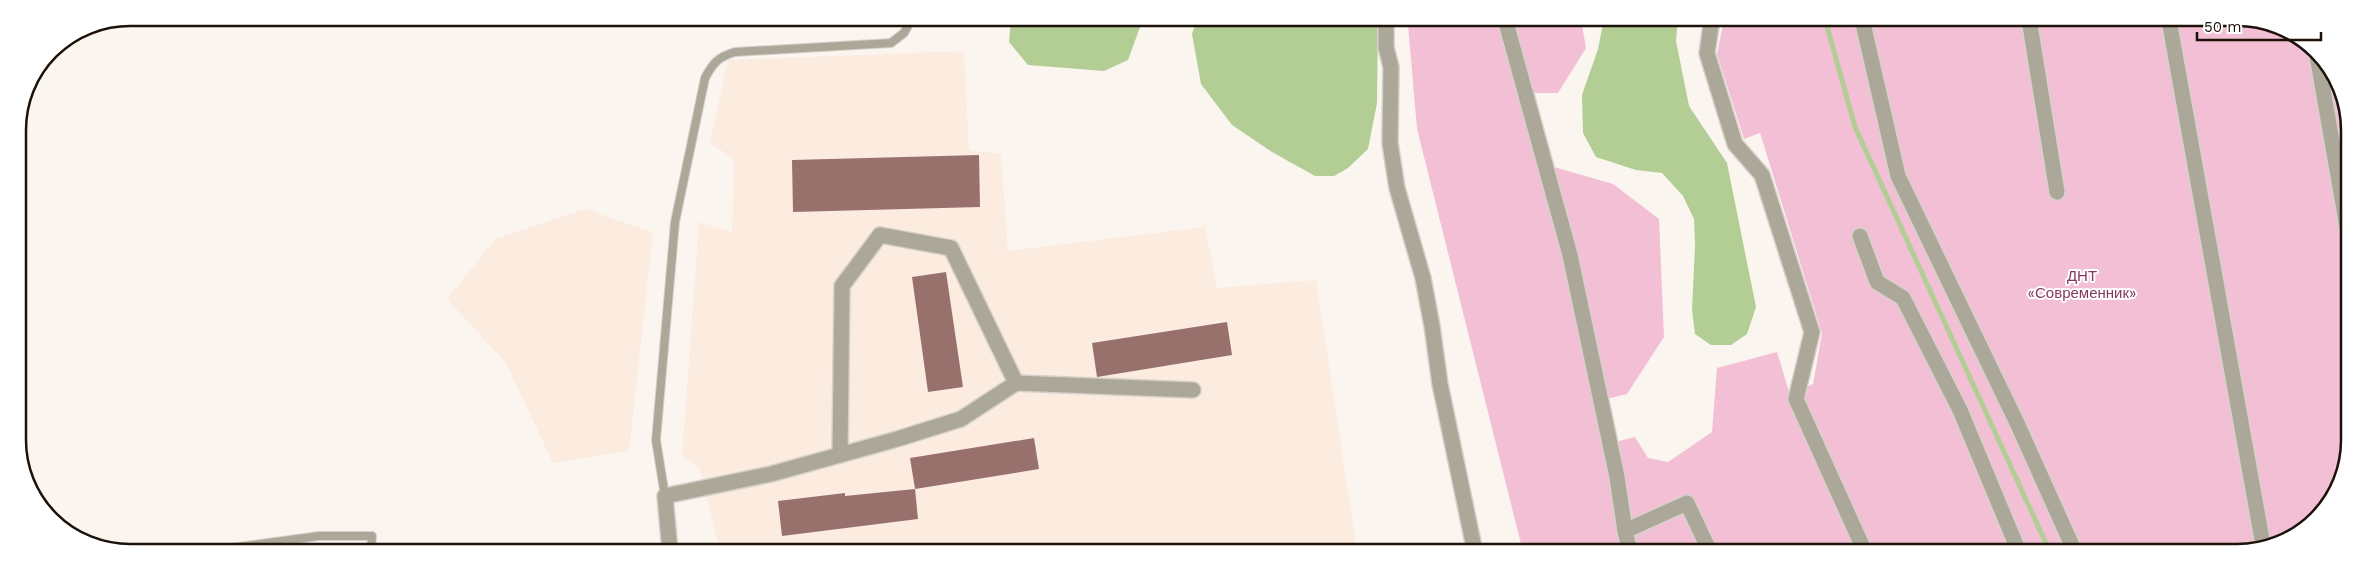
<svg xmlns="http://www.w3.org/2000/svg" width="2367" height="570" font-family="'Work Sans',sans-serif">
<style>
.built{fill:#fcece0}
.green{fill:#f3bfd5}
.water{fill:#b2ce94}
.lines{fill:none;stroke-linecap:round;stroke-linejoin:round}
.stream{stroke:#b2ce94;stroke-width:5}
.building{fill:#98716d}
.lane-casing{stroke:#d7d1cb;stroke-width:10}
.street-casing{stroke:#d7d1cb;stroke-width:18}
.lane{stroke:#aca899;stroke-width:8}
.street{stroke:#aca899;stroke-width:15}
.labels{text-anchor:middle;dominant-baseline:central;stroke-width:4;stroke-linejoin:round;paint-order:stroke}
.park-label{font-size:15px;fill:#85385e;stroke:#fff}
.rim{fill:none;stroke:#1d1209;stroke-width:2.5}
</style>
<rect width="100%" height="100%" fill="#fbf5f0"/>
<g class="built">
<path d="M964 51 969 150 1001 154 1008 251 1205 227 1217 288 1316 280 1357 551H720L699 467 682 456 699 222 732 232 734 159 710 143 728 60Z"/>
<path d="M585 209 653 232 629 451 553 463 506 363 447 299 495 239Z"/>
</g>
<path class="green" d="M1439 19H1581L1586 48 1558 93H1530L1547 165 1613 184 1659 219 1664 337 1627 394 1598 401 1604 445 1635 437 1648 458 1668 462 1712 432 1717 368 1777 352 1790 395 1813 384 1822 333 1760 133 1744 139 1717 54 1724 19 2259 20 2317 51 2347 108V462L2311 525 2244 552H1523L1417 129 1408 25Z"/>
<g class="water">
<path d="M1011 18 1143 19 1128 60 1104 71 1028 65 1009 42Z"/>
<path d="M1197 19H1378L1377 103 1368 149 1348 168 1334 176H1315L1272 152 1232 125 1201 84 1192 34Z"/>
<path d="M1604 19H1678L1676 41 1689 106 1727 163 1756 307 1747 334 1731 345H1711L1695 334 1692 310 1695 246 1694 219 1683 196 1662 173 1636 170 1596 157 1583 133 1582 95 1598 49Z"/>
</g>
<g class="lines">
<path class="stream" d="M1825 19 1855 127 2050 552"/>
</g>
<g class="building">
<path d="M979 155 980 207 793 212 792 160Z"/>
<path d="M946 272 963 387 928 392 912 277Z"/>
<path d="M1227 322 1232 355 1097 377 1092 343Z"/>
<path d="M1034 438 1039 469 915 489 910 458Z"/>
<path d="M915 489 918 519 782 536 778 501 845 493V496Z"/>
</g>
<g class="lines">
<g class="lane-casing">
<g id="lane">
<path d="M665 496 656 440 675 222 705 78C713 63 718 57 735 52L891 43 904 33 912 18"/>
<path d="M216 550 319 536H372L371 551"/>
</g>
</g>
<g class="street-casing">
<g id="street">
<path d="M1386 19V47L1391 67 1390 143 1397 188 1423 278 1432 326 1440 384 1475 552"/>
<path d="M1505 19 1570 255 1617 477 1625 531 1630 552"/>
<path d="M1712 19 1707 53 1735 144 1762 175 1812 332 1796 399 1865 552"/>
<path d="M1862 19 1898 176 2017 423 2075 552"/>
<path d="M2029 19 2057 192"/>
<path d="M2169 20 2263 545"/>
<path d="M2316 50 2347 227"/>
<path d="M1860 236 1877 282 1903 298 1960 410 2019 552"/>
<path d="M840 455 842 286 880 235 951 248 1016 383"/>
<path d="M1625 531 1687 503 1710 552"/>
<path d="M670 551 665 496 771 474 894 440 961 419 1016 383 1193 390"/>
</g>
</g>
<use href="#lane" class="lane"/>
<use href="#street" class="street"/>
</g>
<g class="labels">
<g class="park-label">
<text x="2082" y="276">ДНТ<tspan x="2082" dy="17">«Современник»</tspan></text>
</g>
</g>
<path d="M0 0H2367V570H0ZM130 26H2237A104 104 0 0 1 2341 130V440A104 104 0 0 1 2237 544H130A104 104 0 0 1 26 440V130A104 104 0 0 1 130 26Z" fill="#fff" fill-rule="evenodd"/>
<path class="rim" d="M130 26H2237A104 104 0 0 1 2341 130V440A104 104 0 0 1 2237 544H130A104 104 0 0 1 26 440V130A104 104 0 0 1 130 26Z"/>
<path d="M2197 32v8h124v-8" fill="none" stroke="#1d1209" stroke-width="2.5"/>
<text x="2204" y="32" font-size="15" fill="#1d1209" stroke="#ffffff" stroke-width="4" paint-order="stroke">50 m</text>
</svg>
